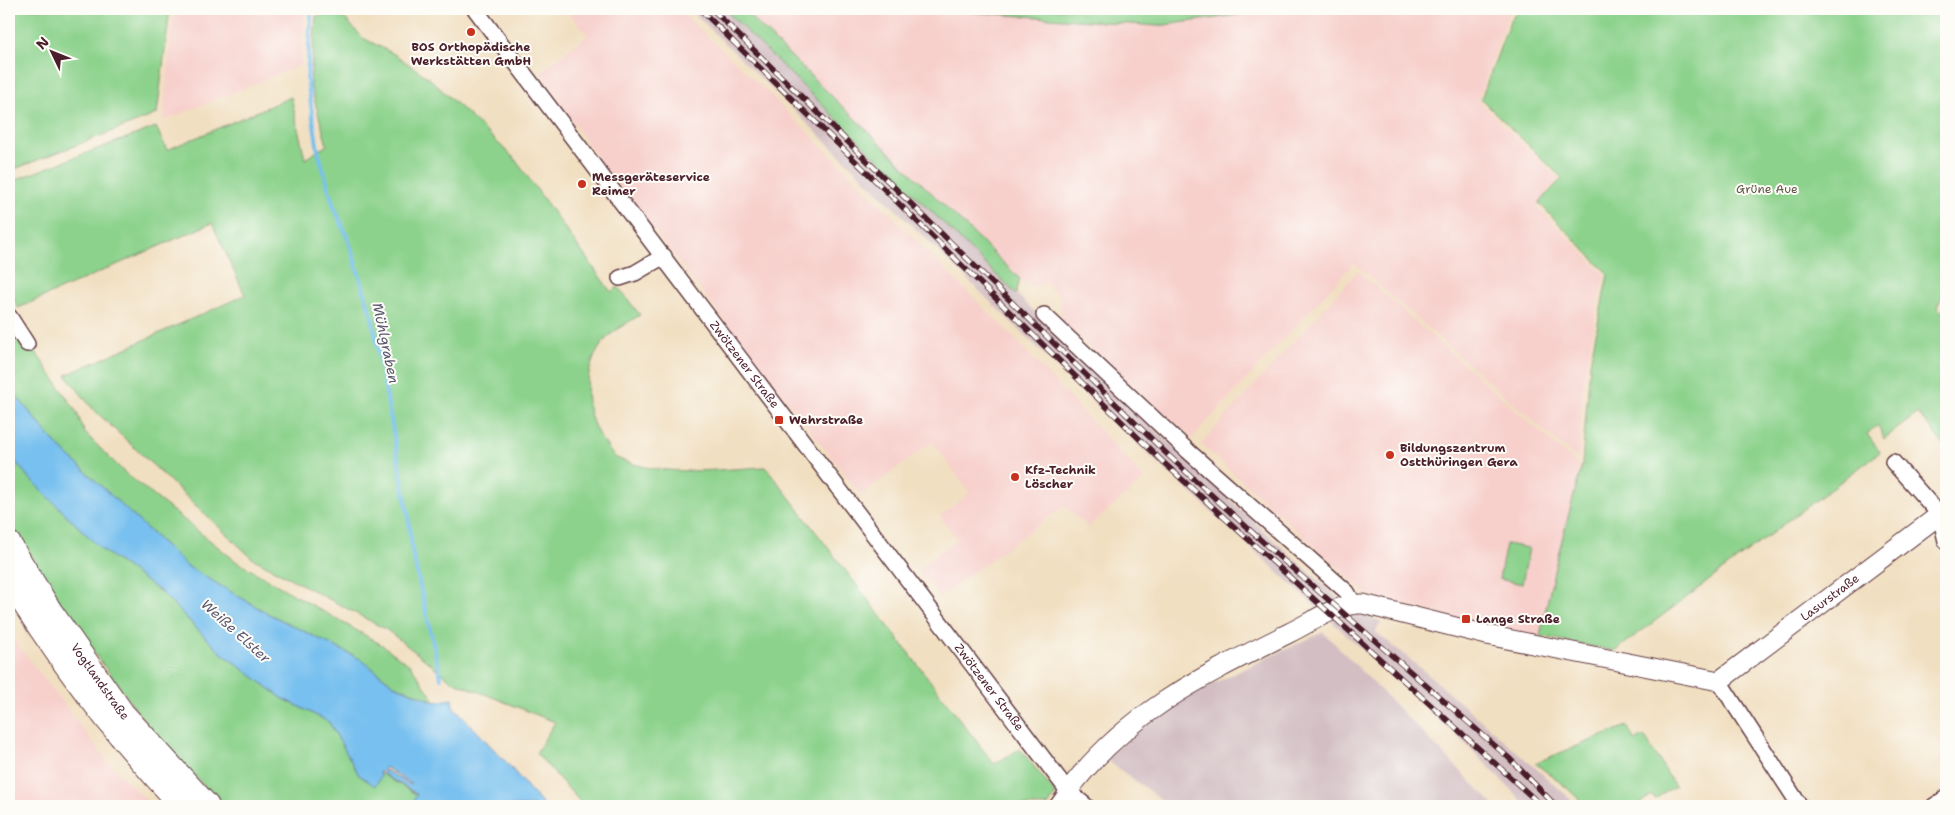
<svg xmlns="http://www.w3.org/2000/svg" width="1955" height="815" font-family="'Shantell Sans',sans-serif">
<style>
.built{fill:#f7d0cc}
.industrial{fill:#d2bec3}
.green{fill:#8cd28c;stroke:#6b785c}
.water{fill:#77c0ef;stroke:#60708d}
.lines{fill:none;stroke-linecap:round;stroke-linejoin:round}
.stream{stroke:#77c0ef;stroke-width:4}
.minor-casing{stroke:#633c42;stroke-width:18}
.tertiary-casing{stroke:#633c42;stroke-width:21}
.primary-casing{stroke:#633c42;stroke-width:26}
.minor{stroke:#fff;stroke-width:15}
.tertiary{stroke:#fff;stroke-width:19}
.primary{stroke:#fff;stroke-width:24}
.rail-casing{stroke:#4a1f2b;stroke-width:5.5}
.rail{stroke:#fdfcf7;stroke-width:4;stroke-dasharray:11;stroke-linecap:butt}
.poi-dot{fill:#c8321e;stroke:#fdfcf7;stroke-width:2}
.labels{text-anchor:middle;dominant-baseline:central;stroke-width:4;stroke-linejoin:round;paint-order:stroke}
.poi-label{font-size:12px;font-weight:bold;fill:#4a1f2b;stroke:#fdfcf7;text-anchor:start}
.park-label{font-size:12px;fill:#5e5548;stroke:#fdfcf7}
.street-label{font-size:12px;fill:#4a1f2b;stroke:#fdfcf7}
.water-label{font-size:14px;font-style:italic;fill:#5a5770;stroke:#fdfcf7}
</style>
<rect width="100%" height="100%" fill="#fdfcf7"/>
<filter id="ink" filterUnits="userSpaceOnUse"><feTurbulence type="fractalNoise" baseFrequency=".02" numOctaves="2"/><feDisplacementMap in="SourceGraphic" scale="10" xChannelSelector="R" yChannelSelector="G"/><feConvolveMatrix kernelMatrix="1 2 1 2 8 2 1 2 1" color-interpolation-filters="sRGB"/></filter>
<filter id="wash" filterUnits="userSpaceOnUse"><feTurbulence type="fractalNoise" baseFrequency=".0096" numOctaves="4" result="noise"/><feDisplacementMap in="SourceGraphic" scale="20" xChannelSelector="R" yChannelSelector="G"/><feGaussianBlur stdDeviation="1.12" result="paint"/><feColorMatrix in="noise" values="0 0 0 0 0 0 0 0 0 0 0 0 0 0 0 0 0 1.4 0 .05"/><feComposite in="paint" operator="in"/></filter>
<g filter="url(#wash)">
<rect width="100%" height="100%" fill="#f1dfc1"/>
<g class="built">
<path d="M174 9H305L301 65 163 121Z"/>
<path d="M565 9H678L766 91 1011 335 1145 479 1088 527 1064 506 939 597 918 568 957 539 940 516 970 493 932 442 861 495 592 151 540 72 588 35Z"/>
<path d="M742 9H928L1157 26 1282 9H1508L1510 10 1478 100 1558 178 1536 206 1605 275 1597 306 1583 387 1579 461 1354 263 1192 438 1060 321 1061 297 1046 283 1032 288 1020 279Z"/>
<path d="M1358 271 1580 467 1539 640 1368 595 1201 444Z"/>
<path d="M9 633 107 761 152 806H9Z"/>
</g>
<g class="industrial">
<path d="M690 9H724L1195 468 1353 612 1381 621 1376 632 1424 671 1579 806H1527L1470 748 1116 424Z"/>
<path d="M1323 632 1495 806H1170L1105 759 1114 750 1180 699Z"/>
</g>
<g class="green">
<path d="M9 9H170L157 114 9 171Z"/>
<path d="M724 9H742L1020 279 1016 294Z"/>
<path d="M928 9H1282L1157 26Z"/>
<path d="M1519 9H1946V288L1943 291 1938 308 1946 315V448L1918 413 1884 439 1878 425 1867 434 1880 452 1615 651 1540 636 1556 562 1582 465 1590 363 1608 274 1539 203 1562 178 1481 99 1510 21Z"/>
<path d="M339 12 363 38 394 54 430 79 514 158 611 292 618 287 640 315C627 323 610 332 601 345 581 374 583 418 606 445 609 450 613 457 619 459 665 478 718 469 766 467L994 764 1020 749 1056 794 1048 806H584L536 753 555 722 452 681 387 630 252 558 92 408 66 375 245 295 212 223 18 308 9 290V182L156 127 167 150 291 97 305 159 327 145 310 84 316 16Z"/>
<path d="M9 313 76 411 85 433 125 473 237 562 382 645 411 666 435 701 394 685 360 659 267 613 187 566 56 444 9 387Z"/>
<path d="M9 454 30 479 101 549 161 592 220 652 282 698 329 722 359 775 375 785 382 774 417 795 411 806H223L151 730 74 625 9 520Z"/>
<path d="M1506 544 1529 548 1522 584 1499 579Z"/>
<path d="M1627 726 1635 741 1644 736 1675 786 1655 799 1652 795 1635 806H1586L1566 787 1535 763Z"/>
</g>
<path class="water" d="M9 387 56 444 187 566 267 613 360 659 394 685 435 702 452 699 453 706 506 762 544 806H411L417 794 383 774 385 770 411 785 412 784 385 767 381 773 379 772 381 776 375 786 359 775 329 722 282 698 220 652 161 592 101 549 30 479 9 454Z"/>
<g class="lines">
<path class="stream" d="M311 16 307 79 318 151 333 204 349 242 372 317 408 513 412 551 441 678"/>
</g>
</g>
<g filter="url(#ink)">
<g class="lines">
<g class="minor-casing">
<g id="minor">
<path id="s1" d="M475 9 1068 791 1086 806"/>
<path d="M620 278 635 273 664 256"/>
<path d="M1044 315 1188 451 1347 592 1354 604"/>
<path d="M9 316 27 344"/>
<path d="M1893 462 1940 515 1946 541"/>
<path d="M1719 681 1800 806"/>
<path d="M1057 806 1068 791"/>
<path d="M1934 806 1946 798"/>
</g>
</g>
<g class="tertiary-casing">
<g id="tertiary">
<path id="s2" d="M1068 791C1127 712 1203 676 1289 633 1312 622 1337 603 1363 604L1487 635 1719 681 1946 510"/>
</g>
</g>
<g class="primary-casing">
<g id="primary">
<path id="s3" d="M9 544 50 611 122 713 207 806"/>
<path d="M9 579C59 660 117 737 183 806"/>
</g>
</g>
<use href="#minor" class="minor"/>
<use href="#tertiary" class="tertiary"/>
<use href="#primary" class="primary"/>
<g class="rail-casing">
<g id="rail">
<path d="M700 9 1163 462 1542 806"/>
<path d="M712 9 1169 456 1276 554 1509 758 1556 806"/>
</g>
</g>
<use href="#rail" class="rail"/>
</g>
</g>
<g class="poi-dot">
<circle cx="471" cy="32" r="5"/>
<circle cx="582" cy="184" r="5"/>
<rect x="774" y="415" width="10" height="10" rx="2.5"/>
<circle cx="1390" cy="455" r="5"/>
<circle cx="1015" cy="477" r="5"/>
<rect x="1461" y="614" width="10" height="10" rx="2.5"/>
</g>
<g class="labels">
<g class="poi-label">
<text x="471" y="47" text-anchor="middle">BOS Orthopädische<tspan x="471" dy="14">Werkstätten GmbH</tspan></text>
<text x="592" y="177">Messgeräteservice<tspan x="592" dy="14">Reimer</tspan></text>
<text x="789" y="420">Wehrstraße</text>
<text x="1400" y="448">Bildungszentrum<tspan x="1400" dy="14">Ostthüringen Gera</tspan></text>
<text x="1025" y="470">Kfz-Technik<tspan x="1025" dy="14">Löscher</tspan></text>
<text x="1476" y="619">Lange Straße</text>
</g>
<g class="park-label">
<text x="1767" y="189">Grüne Aue</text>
</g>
<g class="street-label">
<text stroke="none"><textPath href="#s1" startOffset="446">Zwötzener Straße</textPath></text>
<text stroke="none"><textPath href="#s2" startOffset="858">Lasurstraße</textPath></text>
<text stroke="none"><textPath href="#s3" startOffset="165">Vogtlandstraße</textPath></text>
<text stroke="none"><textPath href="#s1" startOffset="851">Zwötzener Straße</textPath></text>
</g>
<g class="water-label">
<text transform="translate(386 343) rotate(78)">Mühlgraben</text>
<text transform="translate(236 631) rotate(42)">Weiße Elster</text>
</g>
</g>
<rect width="1955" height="815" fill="none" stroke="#fdfcf7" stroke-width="30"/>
<g transform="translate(52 52) rotate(313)" stroke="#fdfcf7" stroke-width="4" paint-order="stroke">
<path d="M0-4L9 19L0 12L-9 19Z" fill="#4a1f2b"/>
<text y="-8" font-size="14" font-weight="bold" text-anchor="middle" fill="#4a1f2b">N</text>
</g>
</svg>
